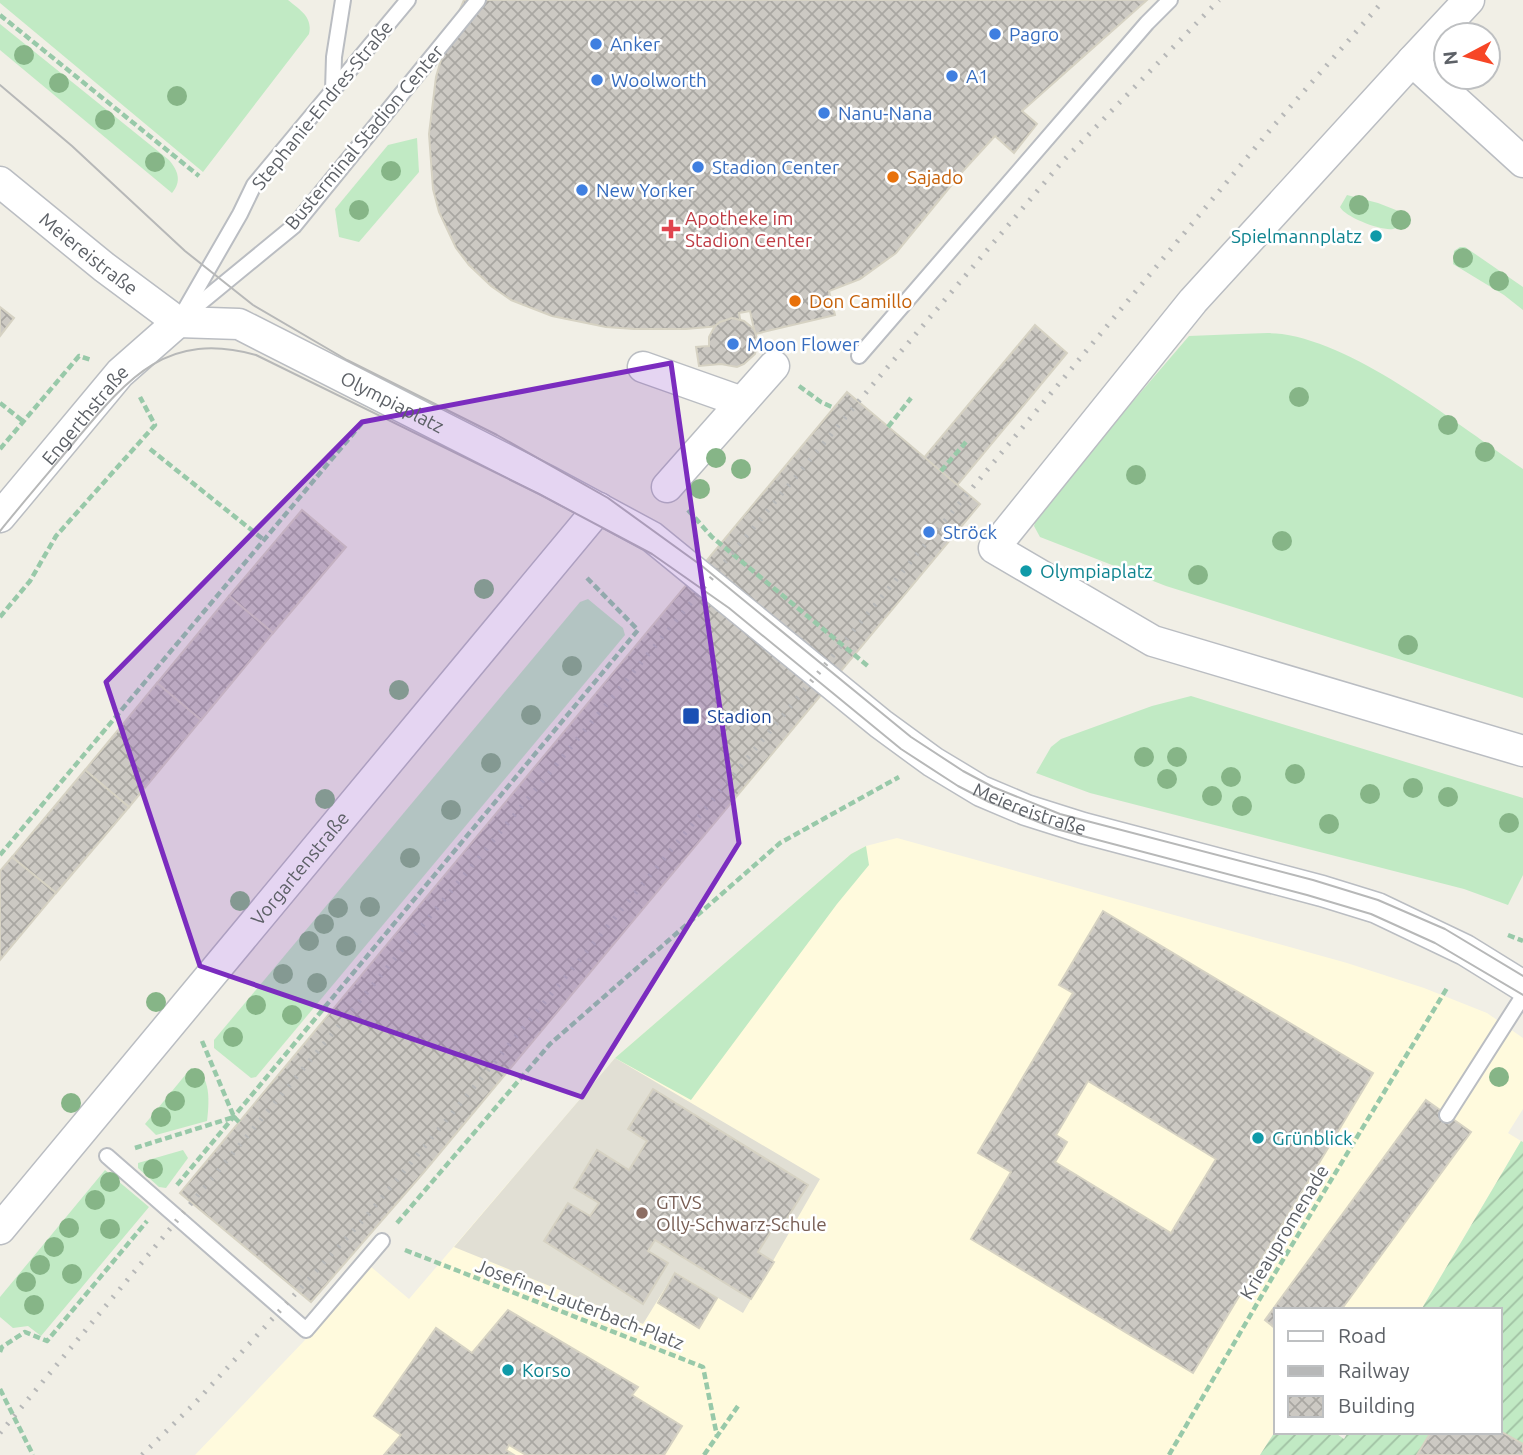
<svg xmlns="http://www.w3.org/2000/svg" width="1523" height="1455" font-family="Ubuntu,sans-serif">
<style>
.commercial{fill:#fffadd}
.education{fill:#e1dfd4}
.grass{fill:#c1eac4}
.garden{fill:url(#garden-furrows)}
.building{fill:url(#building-cross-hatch);stroke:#d6d2c3;stroke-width:2;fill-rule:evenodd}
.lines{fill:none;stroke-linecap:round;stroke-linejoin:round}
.lane-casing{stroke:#babdc2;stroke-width:18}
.street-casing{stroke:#babdc2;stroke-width:33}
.path{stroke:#98c9a9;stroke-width:4.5;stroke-dasharray:7 3.5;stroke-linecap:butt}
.lane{stroke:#fff;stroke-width:14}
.street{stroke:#fff;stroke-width:30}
.tram{stroke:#b7b8b8;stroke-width:2}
.rail{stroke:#b7b8b8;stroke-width:5;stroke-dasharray:2 9;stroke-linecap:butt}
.tree{fill:#86b587}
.marked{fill:#7b2cbf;fill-opacity:0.2;stroke:#7b2cbf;stroke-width:5;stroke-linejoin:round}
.shop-dot{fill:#3f7fe0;stroke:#fff;stroke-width:2.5}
.food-dot{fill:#e8710a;stroke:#fff;stroke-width:2.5}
.health-dot{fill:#e0444e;stroke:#fff;stroke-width:2.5}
.culture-dot{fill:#0f9aa8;stroke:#fff;stroke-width:2.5}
.transit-dot{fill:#1a4fb4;stroke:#fff;stroke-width:2.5}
.education-dot{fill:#8d6e63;stroke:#fff;stroke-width:2.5}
.labels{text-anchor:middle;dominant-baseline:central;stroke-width:5;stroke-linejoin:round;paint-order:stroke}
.shop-label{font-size:19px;fill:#366cbe;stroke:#fff;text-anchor:start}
.street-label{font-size:19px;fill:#5d6167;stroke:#fff}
.food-label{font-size:19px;fill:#c56008;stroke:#fff;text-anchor:start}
.health-label{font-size:19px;fill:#be3a42;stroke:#fff;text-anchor:start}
.culture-label{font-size:19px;fill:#0d838f;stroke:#fff;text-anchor:start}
.transit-label{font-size:19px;fill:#164399;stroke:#fff;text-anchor:start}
.education-label{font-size:19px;fill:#785e54;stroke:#fff;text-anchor:start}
</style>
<defs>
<pattern id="garden-furrows" width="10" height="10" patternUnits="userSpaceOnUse" patternTransform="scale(1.75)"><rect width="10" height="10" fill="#c1eac4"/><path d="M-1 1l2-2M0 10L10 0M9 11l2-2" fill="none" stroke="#a0c1a3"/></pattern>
<pattern id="building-cross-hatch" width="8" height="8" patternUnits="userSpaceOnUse" patternTransform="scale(1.75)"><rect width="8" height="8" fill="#ccc9c3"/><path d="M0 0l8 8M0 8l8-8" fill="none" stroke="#a9a7a2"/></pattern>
</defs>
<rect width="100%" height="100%" fill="#f1efe6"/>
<path class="commercial" d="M897 838 1347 963 1424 988 1487 1013 1523 1038V1109L1508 1133 1521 1141 1421 1310H1276V1430L1260 1455H195L305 1340 370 1266 409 1299 615 1058 851 854 866 846Z"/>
<path class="education" d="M615 1058 820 1179 743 1313 675 1272 643 1324 454 1247Z"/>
<g class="grass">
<path d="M0 0H288C300 10 313 17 309 34L203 172 0 3Z"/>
<path d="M0 24 169 160C178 171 182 181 172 193L0 50Z"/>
<path d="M417 138 419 172 359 242 339 237 335 209 388 145Z"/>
<path d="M1347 195 1378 203 1401 212 1403 224C1398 227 1398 228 1393 229 1381 231 1345 217 1340 207Z"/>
<path d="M1460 247H1465L1523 287V310L1504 295 1453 264 1454 251Z"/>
<path d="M1239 334C1253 334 1268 332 1282 334 1359 345 1458 425 1523 469V698L1166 586 1040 537 1034 526 1037 516 1044 505 1189 336Z"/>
<path d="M588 599 623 628 625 635 256 1077 251 1078 214 1048V1040L580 602Z"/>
<path d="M1191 696 1523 798V875L1508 905 1464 889 1090 793 1036 773 1051 747 1061 739 1152 706Z"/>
<path d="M866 846 869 865 837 904 691 1100 615 1058 851 854Z"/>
<path d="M191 1068C212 1073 209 1104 207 1121L156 1135 145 1124Z"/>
<path d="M183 1150 188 1158 166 1188 159 1187 138 1168V1163Z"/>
<path d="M105 1170 149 1207 41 1336 28 1326 13 1328 0 1317V1297Z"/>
</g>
<path class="garden" d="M1521 1141 1523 1142V1455H1260L1276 1430V1432H1334L1344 1439 1348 1432H1500V1310H1421Z"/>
<g class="building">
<path d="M464 0H1147L1022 111 1037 124 1014 153 995 136 963 171 896 253 860 279 829 291 835 315 755 334 750 311 739 313 741 324 686 329H634L606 327 552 316 511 300 491 286 469 265 456 248 439 212 433 189 429 134 436 77 447 39Z"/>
<path d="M0 307 14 318 0 336Z"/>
<path d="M732 318 744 321 754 329 758 342 755 354 744 364 737 367 721 364 699 366 696 347 709 346V337L715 326 720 322Z"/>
<path d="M1035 325 1067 353 890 566 856 539Z"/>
<path d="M847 392 980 504 424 1172 311 1302 180 1193Z"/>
<path d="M302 510 346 547 273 633 229 596Z"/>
<path d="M229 596 273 633 201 720 157 683Z"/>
<path d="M157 683 201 720 129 807 85 770Z"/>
<path d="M85 770 129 807 56 893 12 857Z"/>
<path d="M12 857 56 893 0 960V871Z"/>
<path d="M1103 911 1373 1073 1193 1373 971 1239 1011 1172 978 1153 1073 993 1059 985ZM1088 1081 1216 1159 1171 1233 1055 1162 1067 1142 1056 1135Z"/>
<path d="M653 1089 808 1185 784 1223 778 1220 758 1252 774 1262 751 1299 655 1240 648 1251 668 1263 643 1304 544 1241 568 1203 590 1216 599 1203 574 1188 597 1150 629 1170 647 1141 628 1129Z"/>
<path d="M1426 1100 1471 1132 1341 1310H1276V1329L1265 1320Z"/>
<path d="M675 1273 717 1298 699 1328 658 1303Z"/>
<path d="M508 1310 638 1387 632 1395 682 1426 664 1455H526L509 1445 506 1450 514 1455H384L401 1435 374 1416 436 1328 472 1353Z"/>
<path d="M1500 1431 1523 1444V1455H1417L1431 1432Z"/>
</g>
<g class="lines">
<g class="lane-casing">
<g id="lane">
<path d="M333 90 334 57 343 0"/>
<path d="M183 313 240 214 254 185 408 0"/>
<path d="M182 318 294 226 478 0"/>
<path d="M859 356 1147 23 1170 0"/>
<path d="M1447 1115 1523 996"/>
<path d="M107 1156 306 1330 382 1241"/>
</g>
</g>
<g class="street-casing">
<g id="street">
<path d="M1412 61 1469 0"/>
<path d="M1523 162 1412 61 1193 301 994 548 1153 641 1523 751"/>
<path id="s1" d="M0 182 104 267 178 322"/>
<path id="s2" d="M178 322 239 324 550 482 652 537 881 724 933 762 981 791 1026 810 1083 828 1322 891 1377 908 1465 950 1523 986"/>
<path d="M643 367 742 402"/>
<path d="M667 487 774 366"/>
<path id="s3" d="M0 517 120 373 178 322"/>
<path id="s4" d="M0 1229 599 508"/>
</g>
</g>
<g class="path">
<path d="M0 15 199 176"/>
<path d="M799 386 821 402 834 408"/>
<path d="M0 403 24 422"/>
<path d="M888 427 911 398"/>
<path d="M0 449 79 356 91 360"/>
<path d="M150 449 264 540"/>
<path d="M941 471 966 442"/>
<path d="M688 510 712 537 869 667"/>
<path d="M0 617 30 581 56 536 155 425 140 397"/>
<path d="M0 855 362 423"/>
<path d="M1508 935 1523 941"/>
<path d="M202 1041 234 1117"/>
<path d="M135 1148 234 1117 239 1122"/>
<path d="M177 1185 638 630 587 578"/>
<path d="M397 1223 550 1044 780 843 899 777"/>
<path d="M405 1250 703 1367 717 1436"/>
<path d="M0 1352 2 1347 25 1332 47 1341 147 1221"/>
<path d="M0 1389 33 1455"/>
<path d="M704 1455 738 1406"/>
<path d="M1169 1455 1272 1278 1447 988"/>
</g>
<use href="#lane" class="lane"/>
<use href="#street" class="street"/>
<g class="tram">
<path d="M0 85 72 146 185 251 253 305 347 360 497 435 608 498 702 566 911 737 963 771 993 787 1060 814 1313 880 1378 900 1445 929 1523 976"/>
<path d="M0 531C25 500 51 470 76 440 128 378 167 330 256 355L539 494 652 554 729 608 901 749 958 786 989 802 1056 829 1307 895 1371 914 1435 943 1523 995"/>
</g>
<g class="rail">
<path d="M0 1433 858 402 1062 162 1219 0"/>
<path d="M142 1455 194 1404 365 1218 1270 130 1384 0"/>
</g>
</g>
<g class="tree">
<circle cx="24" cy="55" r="10"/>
<circle cx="59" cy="83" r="10"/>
<circle cx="177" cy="96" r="10"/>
<circle cx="105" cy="120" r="10"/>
<circle cx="155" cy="162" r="10"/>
<circle cx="391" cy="171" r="10"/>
<circle cx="1359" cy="205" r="10"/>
<circle cx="359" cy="210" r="10"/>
<circle cx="1401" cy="220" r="10"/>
<circle cx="1463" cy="258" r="10"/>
<circle cx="1499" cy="281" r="10"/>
<circle cx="1299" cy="397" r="10"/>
<circle cx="1448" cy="425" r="10"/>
<circle cx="1485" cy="452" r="10"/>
<circle cx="716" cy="458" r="10"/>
<circle cx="741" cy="469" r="10"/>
<circle cx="1136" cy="475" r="10"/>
<circle cx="700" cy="489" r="10"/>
<circle cx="1282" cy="541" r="10"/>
<circle cx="1198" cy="575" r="10"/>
<circle cx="484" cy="589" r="10"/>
<circle cx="1408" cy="645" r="10"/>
<circle cx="572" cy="666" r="10"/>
<circle cx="399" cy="690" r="10"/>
<circle cx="531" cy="715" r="10"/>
<circle cx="1144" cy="757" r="10"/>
<circle cx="1177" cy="757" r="10"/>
<circle cx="491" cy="763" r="10"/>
<circle cx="1295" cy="774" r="10"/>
<circle cx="1231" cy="777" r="10"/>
<circle cx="1167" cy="779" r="10"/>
<circle cx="1413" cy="788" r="10"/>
<circle cx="1370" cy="794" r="10"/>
<circle cx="1212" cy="796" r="10"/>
<circle cx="1448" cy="797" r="10"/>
<circle cx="325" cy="799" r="10"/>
<circle cx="1242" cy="806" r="10"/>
<circle cx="451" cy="810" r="10"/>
<circle cx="1509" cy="823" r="10"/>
<circle cx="1329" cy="824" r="10"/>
<circle cx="410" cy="858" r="10"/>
<circle cx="240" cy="901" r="10"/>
<circle cx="370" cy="907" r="10"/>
<circle cx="338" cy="908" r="10"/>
<circle cx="324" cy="924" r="10"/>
<circle cx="309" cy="941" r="10"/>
<circle cx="346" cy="946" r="10"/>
<circle cx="283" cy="974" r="10"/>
<circle cx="317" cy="983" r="10"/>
<circle cx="156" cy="1002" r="10"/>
<circle cx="256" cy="1005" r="10"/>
<circle cx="292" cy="1015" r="10"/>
<circle cx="233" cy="1037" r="10"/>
<circle cx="1499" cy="1077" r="10"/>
<circle cx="195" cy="1078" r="10"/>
<circle cx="175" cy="1101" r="10"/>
<circle cx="71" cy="1103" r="10"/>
<circle cx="161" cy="1117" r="10"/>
<circle cx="153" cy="1169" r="10"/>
<circle cx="110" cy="1182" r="10"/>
<circle cx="95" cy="1200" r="10"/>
<circle cx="69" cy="1228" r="10"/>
<circle cx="110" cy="1229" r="10"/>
<circle cx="54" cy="1247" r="10"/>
<circle cx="40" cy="1265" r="10"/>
<circle cx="72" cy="1274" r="10"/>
<circle cx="26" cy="1282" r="10"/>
<circle cx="34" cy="1305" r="10"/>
</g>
<path class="marked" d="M671 363 739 843 582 1097 200 966 106 682 362 422Z"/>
<g class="shop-dot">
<circle cx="995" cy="34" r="7"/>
<circle cx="596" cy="44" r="7"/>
<circle cx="952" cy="76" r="7"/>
<circle cx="597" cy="80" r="7"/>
<circle cx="824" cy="113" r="7"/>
<circle cx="698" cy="167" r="7"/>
<circle cx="582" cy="190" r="7"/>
<circle cx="733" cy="344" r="7"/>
<circle cx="929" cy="532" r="7"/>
</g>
<g class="food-dot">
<circle cx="893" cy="177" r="7"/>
<circle cx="795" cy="301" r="7"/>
</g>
<path class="health-dot" d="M667.5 218.5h7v7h7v7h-7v7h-7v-7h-7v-7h7z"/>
<g class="culture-dot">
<circle cx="1376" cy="236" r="7"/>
<circle cx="1026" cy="571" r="7"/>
<circle cx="1258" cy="1138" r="7"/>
<circle cx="508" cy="1370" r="7"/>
</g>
<rect class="transit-dot" x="682" y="707" width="18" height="18" rx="3.5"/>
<circle class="education-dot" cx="642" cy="1213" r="7"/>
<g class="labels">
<g class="shop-label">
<text x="1009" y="34">Pagro</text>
<text x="610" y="44">Anker</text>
<text x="966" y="76">A1</text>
<text x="611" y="80">Woolworth</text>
<text x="838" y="113">Nanu-Nana</text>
<text x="712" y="167">Stadion Center</text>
<text x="596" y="190">New Yorker</text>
<text x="747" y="344">Moon Flower</text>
<text x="943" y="532">Ströck</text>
</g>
<g class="street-label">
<text transform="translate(322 105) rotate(-51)">Stephanie-Endres-Straße</text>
<text transform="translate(364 137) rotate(-50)">Busterminal Stadion Center</text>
<text stroke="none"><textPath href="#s1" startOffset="114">Meiereistraße</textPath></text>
<text stroke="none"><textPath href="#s2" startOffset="233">Olympiaplatz</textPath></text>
<text stroke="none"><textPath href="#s3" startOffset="133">Engerthstraße</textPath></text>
<text stroke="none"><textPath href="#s2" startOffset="994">Meiereistraße</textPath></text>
<text stroke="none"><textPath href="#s4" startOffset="469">Vorgartenstraße</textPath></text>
<text transform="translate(1284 1232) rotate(-59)">Krieaupromenade</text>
<text transform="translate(580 1304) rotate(21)">Josefine-Lauterbach-Platz</text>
</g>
<g class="food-label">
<text x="907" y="177">Sajado</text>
<text x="809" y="301">Don Camillo</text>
</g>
<g class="health-label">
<text x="685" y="218">Apotheke im<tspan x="685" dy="22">Stadion Center</tspan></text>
</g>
<g class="culture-label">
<text x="1362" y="236" text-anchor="end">Spielmannplatz</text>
<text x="1040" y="571">Olympiaplatz</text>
<text x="1272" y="1138">Grünblick</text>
<text x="522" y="1370">Korso</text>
</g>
<g class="transit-label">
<text x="707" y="716">Stadion</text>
</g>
<g class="education-label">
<text x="656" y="1202">GTVS<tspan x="656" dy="22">Olly-Schwarz-Schule</tspan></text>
</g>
</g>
<rect x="1274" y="1308" width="228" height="126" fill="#ffffff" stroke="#bec0c2" stroke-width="2"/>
<rect x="1288" y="1331" width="35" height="10" fill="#ffffff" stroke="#bec0c2" stroke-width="2"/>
<text x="1338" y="1343" font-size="21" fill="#5d6167">Road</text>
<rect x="1288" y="1366" width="35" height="10" fill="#b7b8b8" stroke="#bec0c2" stroke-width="2"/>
<text x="1338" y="1378" font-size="21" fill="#5d6167">Railway</text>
<rect x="1288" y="1396" width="35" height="21" fill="url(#building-cross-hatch)" stroke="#bec0c2" stroke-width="2"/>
<text x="1338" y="1413" font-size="21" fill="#5d6167">Building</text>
<g transform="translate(1467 56) rotate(263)"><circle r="33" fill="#ffffff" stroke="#bec0c2" stroke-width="2"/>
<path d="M0-5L12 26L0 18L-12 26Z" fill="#f74626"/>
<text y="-10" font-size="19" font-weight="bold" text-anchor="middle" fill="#5d6167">N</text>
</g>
</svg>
